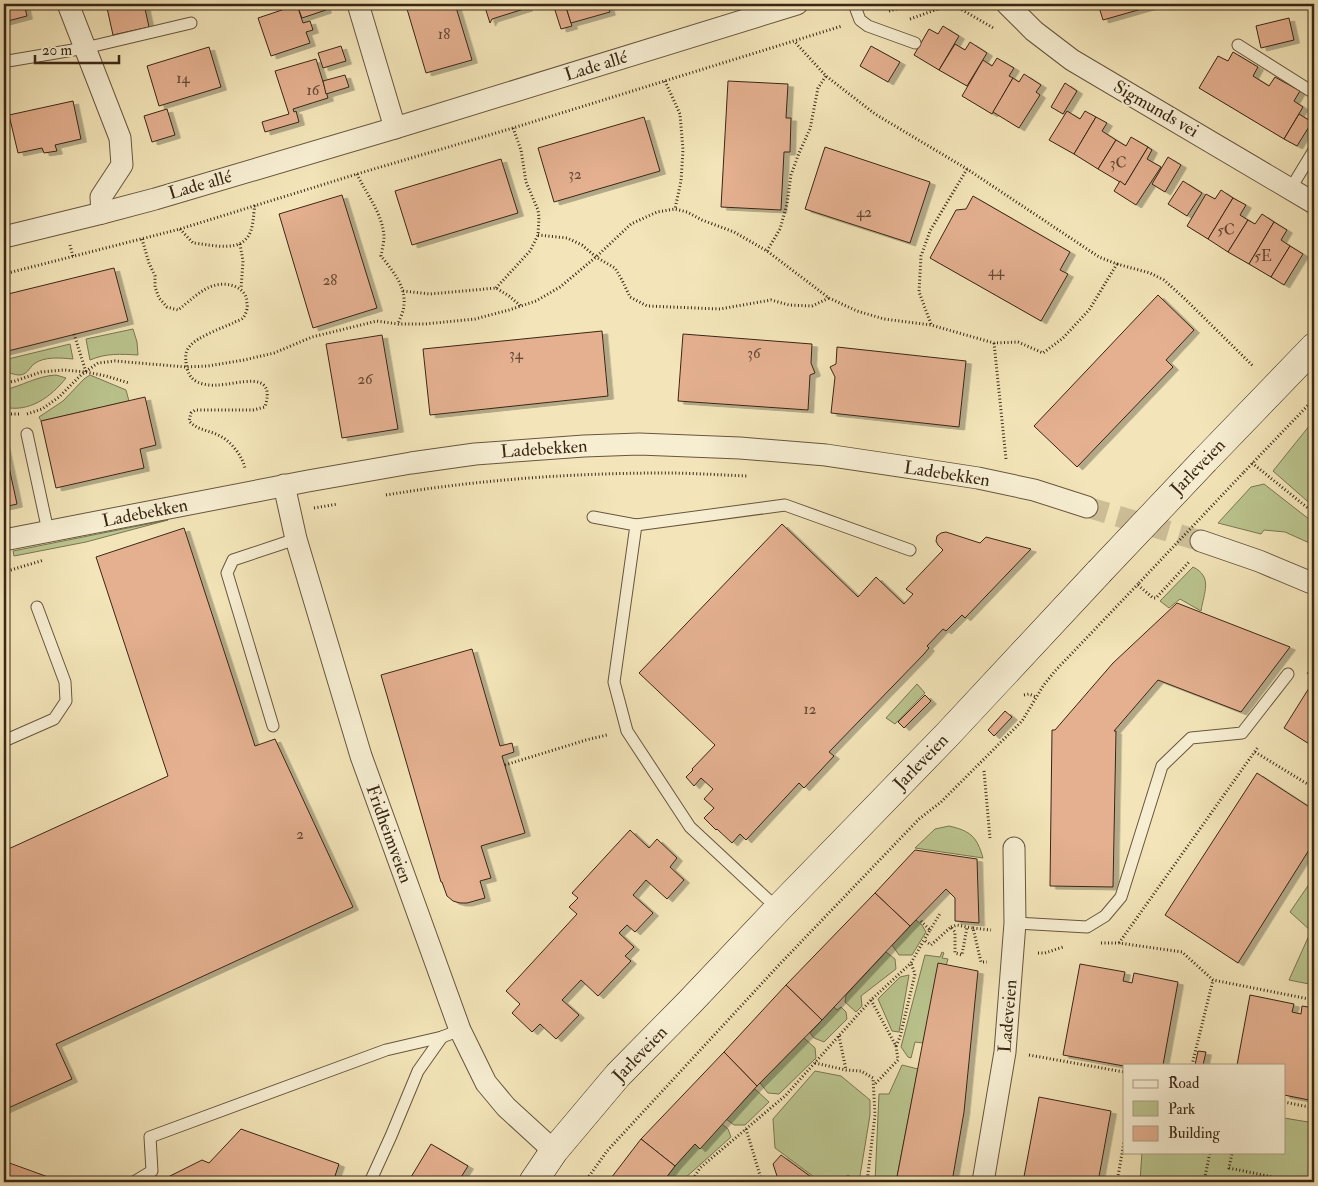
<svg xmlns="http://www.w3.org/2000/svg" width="1318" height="1186" font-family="'IM FELL Double Pica',serif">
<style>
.green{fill:#bbc58f;stroke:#7a7652}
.building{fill:#e4b090;stroke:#392715;filter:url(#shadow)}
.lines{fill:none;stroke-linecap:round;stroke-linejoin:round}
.minor-tunnel{stroke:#cebf98;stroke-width:21;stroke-dasharray:21 11;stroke-linecap:butt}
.service-casing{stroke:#68563e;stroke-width:13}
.minor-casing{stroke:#68563e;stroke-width:23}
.secondary-casing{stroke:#392715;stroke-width:29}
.path{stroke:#392715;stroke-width:3;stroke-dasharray:1 2.5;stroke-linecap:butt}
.service{stroke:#f7eed2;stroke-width:11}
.minor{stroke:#f7eed2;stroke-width:21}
.secondary{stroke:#f7eed2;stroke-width:28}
.secondary-bridge-casing{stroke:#392715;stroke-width:29;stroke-linecap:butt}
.path-bridge{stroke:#392715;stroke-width:3;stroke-dasharray:1 2.5;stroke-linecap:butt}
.secondary-bridge{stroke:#f7eed2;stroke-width:28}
.labels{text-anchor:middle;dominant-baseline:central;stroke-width:4;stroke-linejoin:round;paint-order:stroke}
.number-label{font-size:15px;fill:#644934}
.street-label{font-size:18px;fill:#392715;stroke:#f7eed2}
</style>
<defs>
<filter id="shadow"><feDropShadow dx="5.5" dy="3" stdDeviation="0" flood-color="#0004"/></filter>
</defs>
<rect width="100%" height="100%" fill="#f3e5b9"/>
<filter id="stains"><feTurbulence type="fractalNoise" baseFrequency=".004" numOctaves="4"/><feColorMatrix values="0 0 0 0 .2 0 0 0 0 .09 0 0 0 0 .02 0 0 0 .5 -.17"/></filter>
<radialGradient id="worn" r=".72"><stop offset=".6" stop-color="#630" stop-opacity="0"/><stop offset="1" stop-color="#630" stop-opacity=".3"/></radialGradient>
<g class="green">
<path d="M133 329 137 342 138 355C121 354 106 353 90 360L86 339Z"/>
<path d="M70 344 73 359C61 358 44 356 34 364 29 368 27 375 19 375 14 375 8 372 4 371V360Z"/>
<path d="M56 375 66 378C51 397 29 413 4 407V390C22 386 37 376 56 375Z"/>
<path d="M90 375 126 390 129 401 41 421 39 417 63 401 84 379Z"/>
<path d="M1314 420V507L1273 471Z"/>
<path d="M1264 484 1314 523V545L1285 532 1264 530 1261 534 1218 523 1251 487Z"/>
<path d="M168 520 86 542 14 556 13 551Z"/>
<path d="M1193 567C1213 577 1204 592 1201 611L1180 599 1169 608 1160 601Z"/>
<path d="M917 684 925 693 895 724 886 718Z"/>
<path d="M949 826C971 831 977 837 983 858L915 848 935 829Z"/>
<path d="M1314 877V985L1289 980 1311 931 1290 912Z"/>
<path d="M916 920 922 925 926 932 912 955H899L892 945Z"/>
<path d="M886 952 895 959 896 969 861 996 862 1006 856 1012 845 1002 846 995Z"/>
<path d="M942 952 944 953 942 958 948 959 923 1043 915 1042 911 1058 908 1057 901 1047 925 955 940 957Z"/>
<path d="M909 975 899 1032 892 1031 878 999 900 977Z"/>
<path d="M834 1007 837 1010 841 1007 846 1012 847 1019 824 1042 814 1038 810 1033Z"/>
<path d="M804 1038 815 1048 816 1058 779 1094 768 1093 760 1083Z"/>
<path d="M902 1065 918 1069 896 1182H875L879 1094H889Z"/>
<path d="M815 1071 841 1076 870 1100V1115L859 1182 848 1175 839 1182H821L775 1148 773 1119Z"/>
<path d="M755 1089 769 1102 745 1125H734L726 1119Z"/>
<path d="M1284 1118 1314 1123V1182H1140L1142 1152H1284Z"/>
<path d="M722 1124 728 1129 731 1137 684 1179 688 1182H663L675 1166 695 1144 699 1148Z"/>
</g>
<g class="building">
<path d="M4 4H24L27 16 4 22Z"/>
<path d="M107 4H144L149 27 113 35 107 8H108Z"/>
<path d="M294 4H324L326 10 302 18 297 5 295 6Z"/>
<path d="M425 4H455L472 60 426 73 407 9Z"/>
<path d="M484 4H526L527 8 492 19 490 23Z"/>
<path d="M553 4H565L572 26 561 29Z"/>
<path d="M565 4H607L610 12 571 23Z"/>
<path d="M1098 4H1159L1103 20Z"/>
<path d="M297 5 303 23 310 21 313 30 306 32 310 43 271 56 258 18Z"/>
<path d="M1289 18 1294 40 1261 48 1256 26Z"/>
<path d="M943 26 959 36 939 70 914 55 929 29 938 34Z"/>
<path d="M970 42 987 53 967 86 939 70 955 44 965 50Z"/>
<path d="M341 46 346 61 323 68 318 53Z"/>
<path d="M871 46 900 62 888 82 860 66Z"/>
<path d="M209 47 221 87 159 106 147 66Z"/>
<path d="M1233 52 1258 67 1253 76 1269 86 1275 77 1300 91 1294 101 1303 107 1284 139 1199 88 1218 56 1228 61Z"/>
<path d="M997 58 1014 68 1009 76 1013 78 992 114 962 96 983 60 992 66Z"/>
<path d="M316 59 328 98 293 109 294 112 296 111 299 122 265 132 262 122 289 114 275 71Z"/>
<path d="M1024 74 1041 85 1036 92 1040 95 1019 128 993 112 1013 78 1019 82Z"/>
<path d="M345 75 349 87 326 94 323 81Z"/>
<path d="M728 81 788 84 786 118H791L790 152H784L781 210 721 207Z"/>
<path d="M1065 83 1077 91 1063 114 1051 107Z"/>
<path d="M73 101 81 139 55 145 57 151 44 153 42 148 18 153 9 115Z"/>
<path d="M167 109 175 135 152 142 144 116Z"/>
<path d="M1067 111 1080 119 1085 111 1096 117 1074 154 1049 140Z"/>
<path d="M1299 114 1312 122 1297 146 1284 139Z"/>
<path d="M644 117 660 171 554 202 538 148Z"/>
<path d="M1096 117 1107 123 1102 131 1116 140 1098 169 1074 154Z"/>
<path d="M1131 137 1148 147 1125 185 1098 169 1116 140 1126 146Z"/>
<path d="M825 147 930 182 910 243 805 209Z"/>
<path d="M1148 147 1152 150 1147 159 1161 167 1136 205 1114 191 1120 181 1125 185Z"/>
<path d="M1168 157 1181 165 1165 192 1152 184Z"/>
<path d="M501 159 518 213 412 245 395 191Z"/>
<path d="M1183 181 1202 193 1187 216 1168 204Z"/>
<path d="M1221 190 1233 198 1208 239 1187 226 1206 194 1215 199Z"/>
<path d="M342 195 377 308 313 328 279 214Z"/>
<path d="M973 196 1070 252 1060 270 1068 274 1041 321 930 258 956 210 966 209Z"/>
<path d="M1233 198 1246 205 1240 215 1248 220 1228 252 1208 239Z"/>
<path d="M1262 214 1274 222 1249 264 1228 252 1248 220 1255 224Z"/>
<path d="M1274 222 1287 230 1281 240 1290 246 1271 277 1249 264Z"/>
<path d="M1290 246 1303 254 1284 285 1271 277Z"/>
<path d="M114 268 128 321 4 352V295Z"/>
<path d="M1158 295 1194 330 1166 360 1173 367 1077 467 1034 426Z"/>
<path d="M602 331 608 396 430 415 423 349Z"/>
<path d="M683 334 812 344 811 363 815 373 810 375 808 410 678 401Z"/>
<path d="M382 335 398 429 342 438 326 344Z"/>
<path d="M837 347 966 361 959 427 831 413 835 377 830 367 836 364Z"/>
<path d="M145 397 156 445 140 449 144 468 56 488 41 421Z"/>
<path d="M4 444 17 504 4 507Z"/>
<path d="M782 524 858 597 876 577 904 604 913 594 906 589 943 550 938 545 936 541 937 536 941 533 946 532 980 543 986 537 1031 549 965 618 962 615 946 631 943 629 927 646 929 648 924 654 829 752 834 756 804 788 799 783 746 840 740 834 732 843 717 829 716 830 704 818 714 808 704 799 713 789 701 778 694 786 686 777 693 770 692 769 715 745 639 673Z"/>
<path d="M184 528 255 746 275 739 353 907 56 1044 72 1079 4 1110V851L168 776 96 557Z"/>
<path d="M1177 603 1290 647 1241 712 1158 680 1114 731H1116L1113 887 1050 886 1052 730H1055L1113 663Z"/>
<path d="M472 649 500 746 512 743 514 752 502 756 525 833 481 846 491 878 480 881 485 898 467 903H460L453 901 447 896 442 882H441L381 675Z"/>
<path d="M1314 680V747L1284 728Z"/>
<path d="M925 695 931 701 904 728 898 722Z"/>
<path d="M1005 711 1012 717 994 736 988 730Z"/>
<path d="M1257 773 1314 810V842L1238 963 1165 915Z"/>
<path d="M630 830 649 848 657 839 677 858 670 867 684 880 667 899 646 880 633 895 653 913 635 932 627 925 619 933 634 947 625 956 631 961 598 996 581 980 562 1000 579 1015 556 1039 540 1024 532 1032 512 1013 520 1004 506 991 577 914 569 907 578 898 572 893Z"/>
<path d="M915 850 977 859 979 923 955 921V898L946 889 910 926 875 893Z"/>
<path d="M875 893 910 926 822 1020 786 985Z"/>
<path d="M938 963 978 971 964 1112 952 1182H896Z"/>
<path d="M1080 964 1125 972 1123 981 1132 983 1134 973 1178 982 1163 1065H1124V1066L1063 1055Z"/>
<path d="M786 985 822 1020 757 1086 724 1052Z"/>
<path d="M1250 995 1294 1004 1292 1012 1301 1014 1302 1006 1314 1008V1101L1284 1095V1065H1237Z"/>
<path d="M1198 1051 1206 1052 1203 1065H1195Z"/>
<path d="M724 1052 757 1086 700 1149 695 1144 675 1166 641 1139Z"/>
<path d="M1039 1097 1111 1111 1098 1182H1023Z"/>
<path d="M241 1129 339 1164 333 1182H166L168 1177 202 1160 209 1163Z"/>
<path d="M641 1139 675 1166 663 1182H608Z"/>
<path d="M431 1144 468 1166 458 1182H408Z"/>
<path d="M781 1155 818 1182H779L773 1164Z"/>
<path d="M4 1161 62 1182H4Z"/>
</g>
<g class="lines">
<path class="minor-tunnel" d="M1087 507 1201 541"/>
<g class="service-casing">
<g id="service">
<path d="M854 4 860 20 868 26 915 43"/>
<path d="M1238 45 1314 93"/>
<path d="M8 61 85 48 191 23"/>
<path d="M1291 188 1314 150"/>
<path d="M27 434 48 531"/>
<path d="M593 517 636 525 614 682 627 731 690 827 778 909"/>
<path d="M636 525 785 505 910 550"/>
<path d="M273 726 227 573 233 560 296 539"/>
<path d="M4 741 54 719 66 701 65 682 37 607"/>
<path d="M1015 923 1087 927 1105 916 1121 897 1162 766 1191 738 1242 733 1288 674"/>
<path d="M134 1182 152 1171 150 1137 386 1050 442 1037 460 1030"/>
<path d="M370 1182 391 1136 418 1071 442 1037"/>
</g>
</g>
<g class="minor-casing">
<g id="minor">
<path d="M68 4 120 138 122 165 101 197 102 213"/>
<path d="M358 4 395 128"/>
<path d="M1007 4 1034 31 1072 60 1314 203"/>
<path d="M4 237 102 213 155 199 395 128 797 4"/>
<path d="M284 485 296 539 361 756 460 1030 486 1083 506 1107 554 1151"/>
<path d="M4 540 308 481 411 463 475 454 584 446 639 444 740 448 826 455 900 466 978 478 1034 490 1087 507"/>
<path d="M1201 541 1259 561 1314 584"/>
<path d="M983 1182 1005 1052 1015 923 1014 848"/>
</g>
</g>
<g class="secondary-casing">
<g id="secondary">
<path d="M1205 460 1314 347"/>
<path d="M533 1182 554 1151 618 1075 689 1003 778 909 947 735 1099 572"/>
</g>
</g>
<g class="path">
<path d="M889 11 914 4"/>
<path d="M910 19 952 4 995 29"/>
<path d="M665 81 680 114 683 150 681 181 675 209"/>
<path d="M357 174C366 194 382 212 384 236 384 242 382 250 381 256 392 270 406 286 404 305 404 311 400 318 398 324"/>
<path d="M180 229 193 243C207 244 235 252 246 239 254 231 253 215 255 205"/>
<path d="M538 235 567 238 582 245 596 257 615 268 622 280 630 297 647 306 720 309 771 300 789 305 812 306 829 298"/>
<path d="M142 239 149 263 155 276V287L159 298 167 307 178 310C190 301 202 288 216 285 230 282 247 288 247 303 248 308 246 314 243 318 241 320 236 321 233 323 222 328 197 337 190 346 186 350 185 356 186 361 186 366 188 374 192 378 197 384 210 386 217 385 237 385 277 368 265 407L253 410H195L191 413 189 421C197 430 208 430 218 435 230 440 243 456 245 469"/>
<path d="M240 244 243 261 241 289"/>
<path d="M70 245 73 257"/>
<path d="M767 251 780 229 787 204 791 175 799 153 810 129 818 88 826 76"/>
<path d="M1117 264 1150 273 1164 280 1185 299 1253 366"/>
<path d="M4 274 180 229 357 174 513 128 842 26"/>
<path d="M496 288 530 251 538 235 539 217 538 210 526 182 521 150 513 128"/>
<path d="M403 291 430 294 496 288 509 296 521 306"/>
<path d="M931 324 919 292 921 256 930 231 967 169"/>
<path d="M74 334 86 372"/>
<path d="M994 343 1006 459"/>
<path d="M4 383 15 381 41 372 64 370 86 372 106 376 129 383"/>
<path d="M4 414H21"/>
<path d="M27 414 42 409 59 397 81 375 98 363 115 361 186 367 208 366 244 360 274 353 312 337 377 321 398 324H425L475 319 509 310 536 301 560 287 596 257 631 224 657 212 675 209 687 212 702 220 734 232 767 251 829 298 857 311 884 319 931 325 994 343 1018 342 1043 353 1063 338 1089 310 1117 264 1099 257 967 169 875 114 826 76 794 41"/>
<path d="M7 426 8 414"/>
<path d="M1252 463 1314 513"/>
<path d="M1244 472 1314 399"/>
<path d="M386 495C477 480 571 473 665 473 692 473 720 475 748 476"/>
<path d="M314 508 338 504"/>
<path d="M4 572 44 560"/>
<path d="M1138 585 1153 598H1156L1189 562"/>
<path d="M1308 674 1314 664"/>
<path d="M1024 695 1029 694 1036 697"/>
<path d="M1255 752 1314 788"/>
<path d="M505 765 586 740 607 735"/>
<path d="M984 771 990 838"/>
<path d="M921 921 930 930 924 940"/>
<path d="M951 927 957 925 967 927"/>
<path d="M973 928 991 930"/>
<path d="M930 930 941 912"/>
<path d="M1101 943H1119L1182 952 1213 980 1314 1000"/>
<path d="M1119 943 1258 747"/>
<path d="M1038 953H1045L1063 947"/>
<path d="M871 1000 896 1046 898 1060 874 1085"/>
<path d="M839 1036 846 1070"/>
<path d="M896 1046 900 1037 915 974 911 963"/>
<path d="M1029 1055 1124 1072"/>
<path d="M815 1063 846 1070 861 1071 873 1078 875 1115 867 1182"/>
<path d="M1192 1065 1213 980"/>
<path d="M1284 1102 1314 1108"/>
<path d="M746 1129 762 1182"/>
<path d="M1230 1152 1232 1153 1229 1168 1297 1182"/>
<path d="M585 1182 607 1151 778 966 919 819 941 802 1022 721 1043 686 1055 671 1139 583"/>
<path d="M691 1182 700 1168 786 1095 871 1000 911 963 924 940 931 945 951 927 955 932V953L962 955 967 927 973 928 981 962H987"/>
<path d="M1117 1182 1124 1142"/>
<path d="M1204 1182 1210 1152"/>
</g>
<use href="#service" class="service"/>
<use href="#minor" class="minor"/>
<use href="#secondary" class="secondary"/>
<g class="secondary-bridge-casing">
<path id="secondary-bridge" d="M1099 572 1205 460"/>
</g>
<path class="path-bridge" d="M1139 583 1244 472"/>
<use href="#secondary-bridge" class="secondary-bridge"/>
</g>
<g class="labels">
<g class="number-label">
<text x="444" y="34">18</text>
<text x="183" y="78">14</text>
<text x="313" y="90">16</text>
<text x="1118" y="163">3C</text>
<text x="575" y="174">32</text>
<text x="864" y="212">42</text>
<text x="1226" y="230">5C</text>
<text x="1263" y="256">5E</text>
<text x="996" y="271">44</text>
<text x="330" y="280">28</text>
<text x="754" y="353">36</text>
<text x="516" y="354">34</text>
<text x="365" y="379">26</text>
<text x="810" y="709">12</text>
<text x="300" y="834">2</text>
</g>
<g class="street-label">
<text transform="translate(596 66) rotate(-17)">Lade allé</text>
<text transform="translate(1156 109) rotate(30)">Sigmunds vei</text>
<text transform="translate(200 185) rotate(-16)">Lade allé</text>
<text transform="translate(544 449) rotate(-4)">Ladebekken</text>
<text transform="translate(1198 467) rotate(-46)">Jarleveien</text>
<text transform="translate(947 474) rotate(9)">Ladebekken</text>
<text transform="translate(145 513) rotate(-11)">Ladebekken</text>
<text transform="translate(921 762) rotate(-46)">Jarleveien</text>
<text transform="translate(389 834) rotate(70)">Fridheimveien</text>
<text transform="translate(1008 1016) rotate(-85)">Ladeveien</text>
<text transform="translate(640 1054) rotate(-46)">Jarleveien</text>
</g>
</g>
<rect width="1318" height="1186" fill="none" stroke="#f3e5b9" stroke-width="20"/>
<rect x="5" y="5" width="1308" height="1176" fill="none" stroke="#392715" stroke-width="2.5"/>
<rect x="10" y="10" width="1298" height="1166" fill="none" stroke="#392715"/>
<rect x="1123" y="1064" width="162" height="90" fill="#f7eed2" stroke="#ab9e86"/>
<rect x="1133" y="1080" width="25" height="8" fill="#f7eed2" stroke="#ab9e86"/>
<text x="1168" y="1088" font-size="15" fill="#392715">Road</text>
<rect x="1133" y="1101" width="25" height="15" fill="#bbc58f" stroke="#ab9e86"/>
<text x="1168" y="1114" font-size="15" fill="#392715">Park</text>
<rect x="1133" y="1126" width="25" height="15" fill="#e4b090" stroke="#ab9e86"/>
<text x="1168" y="1138" font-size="15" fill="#392715">Building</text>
<path d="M35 55v8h84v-8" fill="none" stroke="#392715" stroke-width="2.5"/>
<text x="42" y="55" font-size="15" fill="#392715" stroke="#f7eed2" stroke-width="4" paint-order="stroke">20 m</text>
<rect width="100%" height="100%" filter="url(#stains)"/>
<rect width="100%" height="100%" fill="url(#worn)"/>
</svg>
